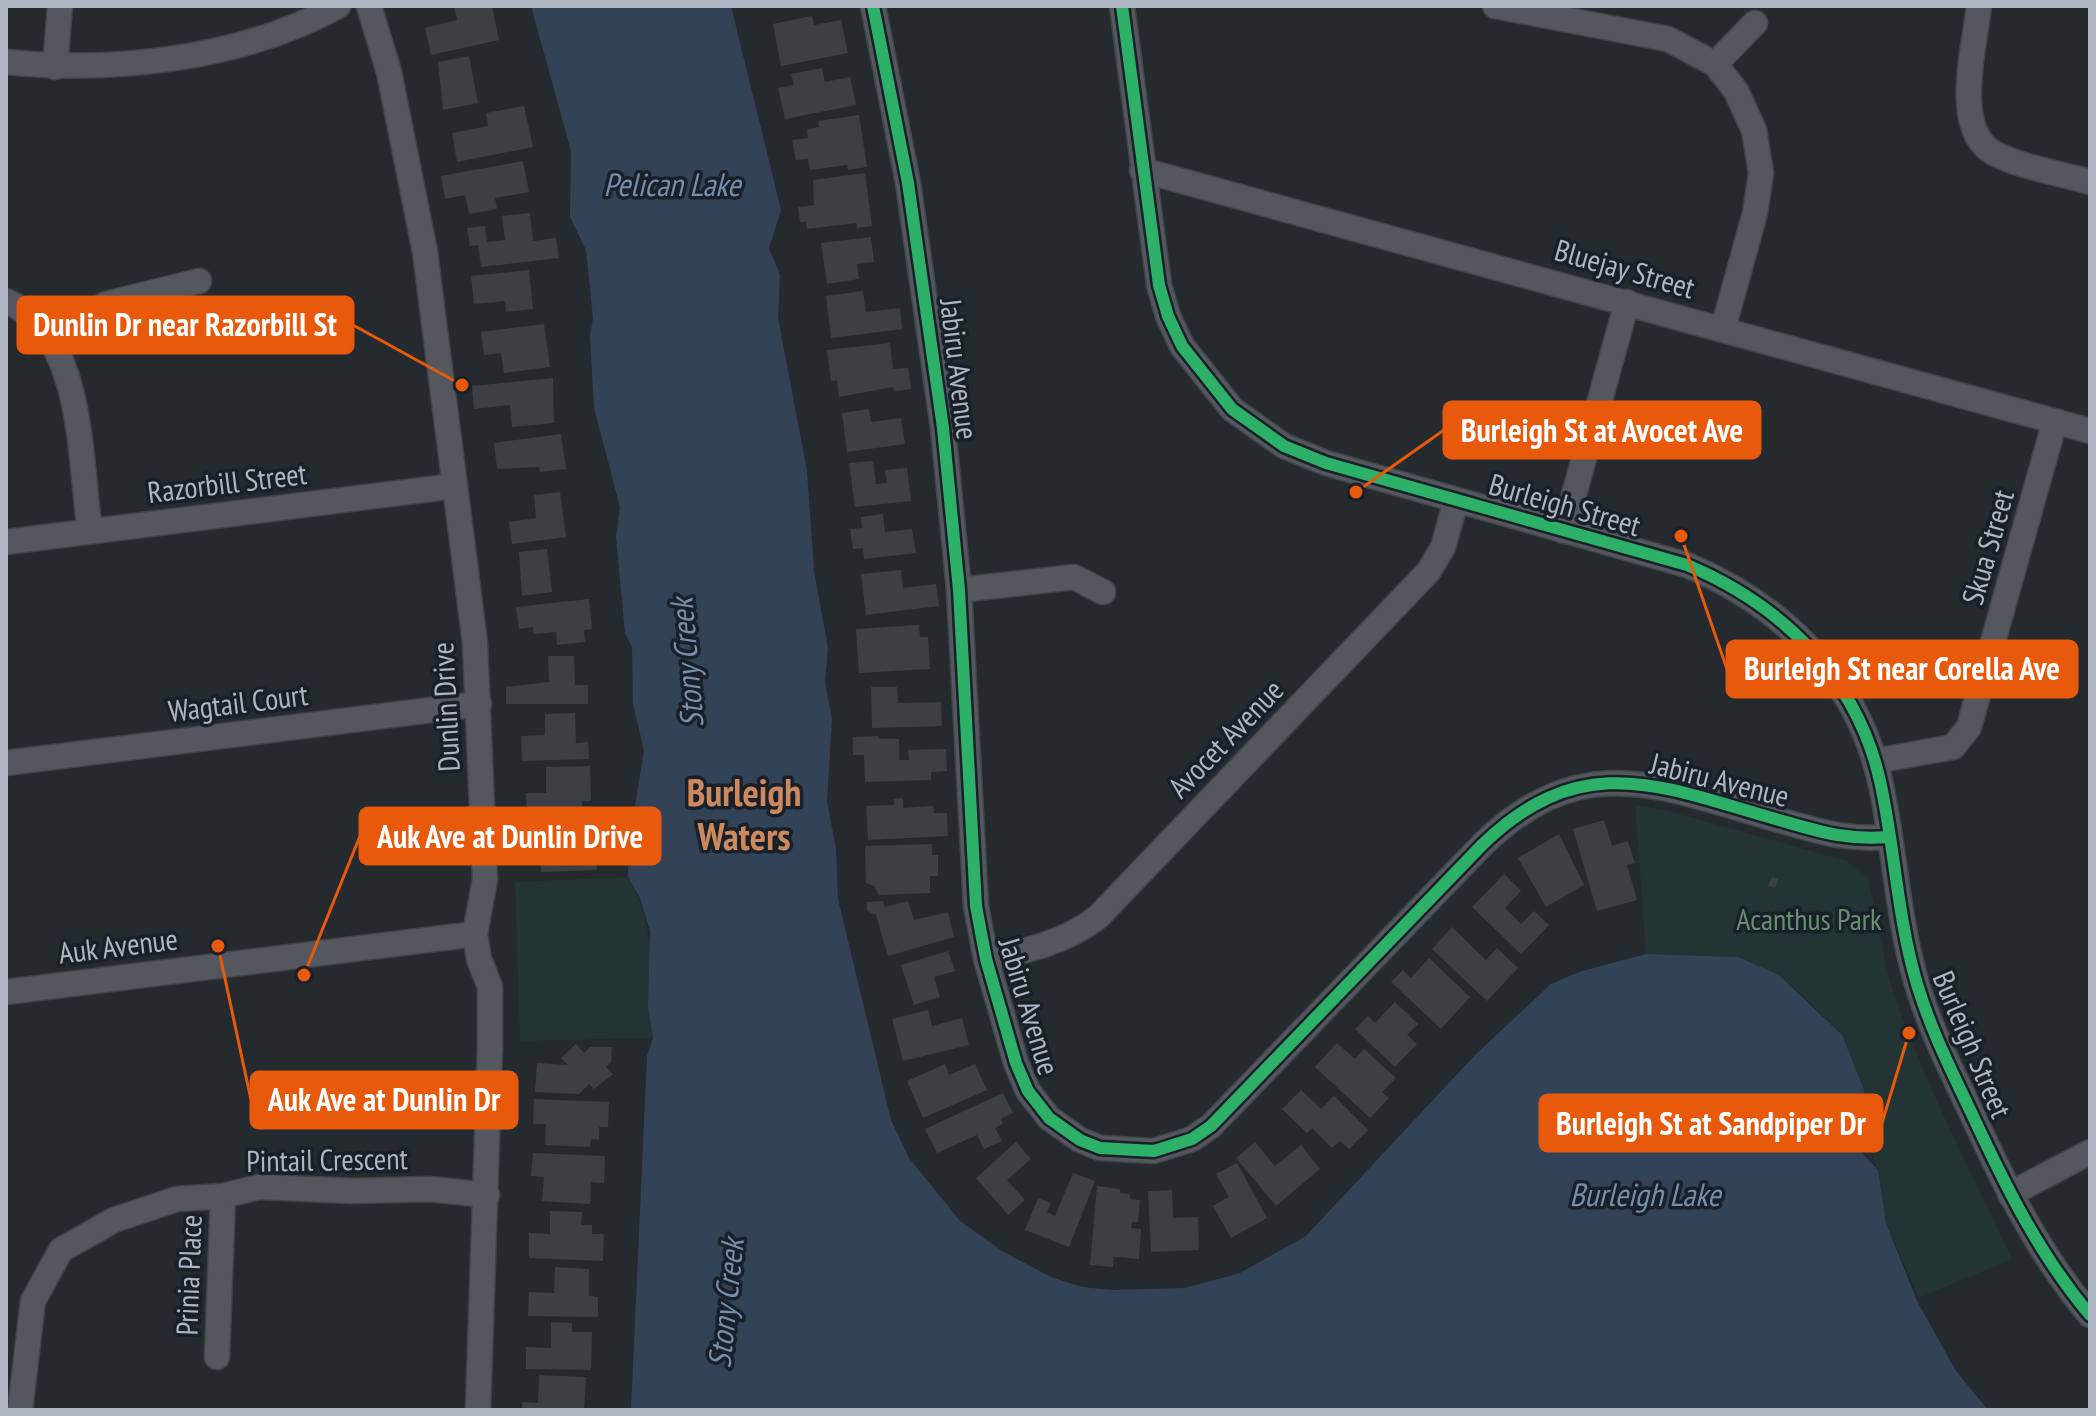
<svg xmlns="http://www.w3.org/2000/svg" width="2096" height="1416" font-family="'PT Sans Narrow',sans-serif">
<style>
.green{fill:#233435}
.water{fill:#334357}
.building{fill:#3c4044}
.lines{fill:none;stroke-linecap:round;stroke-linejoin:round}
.minor-casing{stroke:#414549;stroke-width:27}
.minor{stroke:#54585e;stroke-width:24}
.cycleway-casing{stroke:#192029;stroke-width:17}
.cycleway{stroke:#2db169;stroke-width:12}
.labels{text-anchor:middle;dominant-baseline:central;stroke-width:7;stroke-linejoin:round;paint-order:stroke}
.street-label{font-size:30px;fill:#adb6c2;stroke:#192029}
.park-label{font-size:30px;fill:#66916e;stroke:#192029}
.water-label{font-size:32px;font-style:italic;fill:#768eaa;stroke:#192029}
.district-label{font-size:38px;font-weight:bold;fill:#cc895e;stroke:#192029}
.leader{fill:none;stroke:#e8590c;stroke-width:3}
.callout-dot{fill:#e8590c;stroke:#192029;stroke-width:3}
.callout{fill:#e8590c;stroke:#e8590c;stroke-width:3}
.callout-label{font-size:32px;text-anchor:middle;font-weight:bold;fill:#fff}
</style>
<rect width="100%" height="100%" fill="#252a2f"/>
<g class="green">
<path d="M1635 805 1668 811 1847 861 1868 878C1878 918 1882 958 1895 997 1926 1087 1972 1173 2012 1259L1919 1298 1886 1223 1878 1170 1872 1154 1862 1145 1870 1121 1864 1090 1841 1035 1808 1000 1779 975 1738 957 1646 954Z"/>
<path d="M628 877C663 939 643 975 653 1038L520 1041 515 882Z"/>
</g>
<path class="water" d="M531 6H731L781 210 769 248 780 275 778 318 807 471 814 571 828 648 825 683 832 719 827 801 836 849 838 899 891 1120 909 1158 960 1221 1002 1251 1051 1277 1082 1287 1112 1290 1185 1288 1240 1273 1306 1236 1476 1054 1551 984 1579 972 1646 954 1738 957 1779 975 1842 1035 1864 1090 1870 1121 1861 1123 1856 1147 1878 1170 1886 1223 1917 1301 1956 1371 1988 1410H631L647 1056 653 1038 648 1006 650 931 640 898 628 877 629 817 635 807 644 750 633 705 632 647 625 633 616 537 620 507 594 408 590 336 593 318 586 250 570 217 571 151Z"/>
<g class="building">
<path d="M454 6H492L499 40 431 55 425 28 457 20Z"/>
<path d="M812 16 814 25 841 20 848 53 781 66 773 24Z"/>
<path d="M469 56 478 103 443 110 438 62Z"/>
<path d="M822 68 825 82 850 77 856 105 785 119 778 88 794 85 791 74Z"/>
<path d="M524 106 533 147 457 162 452 133 488 126 486 113Z"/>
<path d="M859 115 867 167 848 170 847 165 810 170 808 159 796 160 792 140 808 138 807 129 819 127 818 121Z"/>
<path d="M523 161 529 192 495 198 497 209 469 214 465 195 445 199 441 176Z"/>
<path d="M865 173 872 226 857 228 856 223 807 229 806 222H800L798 207 814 205 813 180Z"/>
<path d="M530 213 533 241 556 238 559 258 481 267 478 245 470 246 467 228 485 226 487 242 505 240 502 216Z"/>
<path d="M871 237 874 262 857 264 859 279 827 284 821 243Z"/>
<path d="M529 270 533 309 506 312 505 301 474 304 471 276Z"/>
<path d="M863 291 866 312 900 308 902 329 831 338 826 296Z"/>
<path d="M544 324 550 367 504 373 501 353 484 355 481 332Z"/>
<path d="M890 343 893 369 908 368 911 389 894 391 893 387 839 397 837 380 831 381 827 350Z"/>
<path d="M553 378 554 423 512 427 510 405 474 409 472 386Z"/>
<path d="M869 409 871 422 901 418 905 444 847 452 842 413Z"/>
<path d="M561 434 566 469 540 472 539 467 497 469 494 443Z"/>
<path d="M873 461 876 484 887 483 885 470 907 468 911 501 855 507 849 463Z"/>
<path d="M560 492 566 537 512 544 509 522 536 518 534 495Z"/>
<path d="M883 514 885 532 912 529 916 553 864 559 863 548 853 549 850 529 862 528 861 517Z"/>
<path d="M547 549 552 592 522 596 519 552Z"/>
<path d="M901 570 903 588 936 584 939 606 866 615 861 574Z"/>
<path d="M589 599 592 629 584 630 585 642 557 645 556 632 534 634 533 627 519 629 516 607Z"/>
<path d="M919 625 920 637H928L930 669 859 673 856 629Z"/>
<path d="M548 656H574L575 685H588V704H506V687L549 682Z"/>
<path d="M871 687H897L898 703 941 702 942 726 872 728Z"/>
<path d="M575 713 576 743 588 742 589 759 522 761 521 736 545 735V714Z"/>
<path d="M878 736 879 739H899V760H909L908 750 946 749 947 771 931 772V780L865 782 864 755H853V737Z"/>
<path d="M590 766 591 801H582V815L527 816 526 793H546V767Z"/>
<path d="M903 798V808L933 806 934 813H947L948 836 868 840 866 806 894 805V799Z"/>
<path d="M1604 820 1612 846 1628 841 1635 863 1627 865 1637 900 1597 911 1573 829Z"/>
<path d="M596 823 597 870 541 872V848L528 849 527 826 554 825V831L574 830V824Z"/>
<path d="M1559 834 1584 885 1546 907 1518 858Z"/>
<path d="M932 844V855H938V876H930V893L879 895 874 886 866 883 865 846Z"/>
<path d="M1504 874 1521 891 1505 908 1521 924 1534 911 1549 925 1521 954 1472 907Z"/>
<path d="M1772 877 1778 879 1775 888 1768 886Z"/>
<path d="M883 901 885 907 908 901 914 920 948 912 954 937 888 956 876 915 867 911V902Z"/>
<path d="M1452 927 1486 960 1497 948 1518 968 1487 1001 1432 949Z"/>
<path d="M948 951 955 971 934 977 940 997 914 1005 901 965Z"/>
<path d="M1429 958 1470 997 1441 1029 1391 982 1403 970 1411 978Z"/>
<path d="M1395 1002 1418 1024 1407 1035 1417 1044 1395 1067 1355 1029 1368 1016 1375 1023Z"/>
<path d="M928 1010 932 1026 962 1018 969 1045 903 1061 892 1019Z"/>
<path d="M1337 1043 1355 1059 1364 1049 1396 1078 1382 1092 1389 1098 1370 1118 1315 1067Z"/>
<path d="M576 1044 584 1053 590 1047H612L611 1062 606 1067 613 1074 594 1089 589 1084 579 1094 535 1092 537 1063 568 1065 561 1058Z"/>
<path d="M945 1064 949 1075 975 1064 987 1090 923 1118 907 1081Z"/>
<path d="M1301 1090 1321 1109 1334 1096 1368 1130 1349 1149 1340 1141 1332 1148 1312 1128 1307 1133 1282 1109Z"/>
<path d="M1003 1093 1013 1113 1001 1119 1003 1124 995 1128 1002 1141 984 1149 977 1135 937 1153 925 1129Z"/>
<path d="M534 1099 609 1102 608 1127H599V1140L591 1139 590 1147 545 1145 546 1124H533Z"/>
<path d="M1016 1142 1031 1159 1007 1180 1025 1200 1008 1215 976 1178Z"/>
<path d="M1255 1142 1275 1166 1301 1145 1320 1169 1276 1206 1236 1158Z"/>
<path d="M533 1153 605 1156 604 1183 591 1182 590 1204 542 1201 544 1177 531 1176Z"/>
<path d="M1237 1163 1267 1218 1231 1238 1213 1206 1229 1197 1216 1174Z"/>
<path d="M1073 1173 1095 1181 1069 1247 1025 1230 1038 1198 1051 1203 1047 1212 1055 1216Z"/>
<path d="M1097 1186 1120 1189V1193L1130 1194V1199L1140 1200 1138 1222H1132L1131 1228 1141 1229 1139 1259 1114 1257 1113 1267 1090 1265Z"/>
<path d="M1172 1190 1173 1218 1198 1217 1199 1250 1151 1252 1148 1191Z"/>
<path d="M550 1211 582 1212 581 1225H592V1234H604L603 1261 529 1258V1233L550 1234Z"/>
<path d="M555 1267 589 1269V1296L598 1297V1317L528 1316 529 1292 554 1293Z"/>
<path d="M551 1322 572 1323V1332H592L591 1370 526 1369V1347L551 1348Z"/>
<path d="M539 1375 586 1377 584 1410H522V1402L538 1403Z"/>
</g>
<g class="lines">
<g class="minor-casing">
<g id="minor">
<path d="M369 6 389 72 425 252 475 643 485 879 475 934 479 959 490 987V1047L478 1410"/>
<path d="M873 6 908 183 943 428 959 590 976 906 986 959 1016 1063 1028 1091 1049 1118 1080 1140 1100 1148 1154 1151 1192 1139 1211 1126 1483 844C1586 745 1666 789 1786 822 1824 833 1848 840 1888 837"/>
<path d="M1122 6 1159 285 1168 316 1182 346 1232 409 1284 446 1326 463 1687 565C1782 605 1857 678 1880 781 1895 848 1897 917 1917 984 1930 1028 1951 1070 1971 1112 2005 1185 2038 1253 2090 1315"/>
<path d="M1495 6 1668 39 1715 64 1736 91 1754 130 1761 173 1755 213 1723 329"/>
<path d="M1979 6C1975 45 1951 130 1994 153 2022 168 2060 173 2090 182"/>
<path d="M6 62C113 73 242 59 338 6"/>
<path d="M1715 64 1755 23"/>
<path d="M55 67 60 6"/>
<path d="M1142 170 2090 431"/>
<path d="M6 301C85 334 79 459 90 531"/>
<path d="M51 337 106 304 199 281"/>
<path d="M1564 531 1627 302"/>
<path d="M6 542 455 486"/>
<path d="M959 590 1074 577 1103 592"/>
<path d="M1875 761 1953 747 1969 727 2055 421"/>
<path d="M6 763 479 704"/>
<path d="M986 959C1026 951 1065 943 1098 917L1429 571 1443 547 1456 501"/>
<path d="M6 992 475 934"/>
<path d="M2010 1194 2090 1152"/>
<path d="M217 1357 223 1196"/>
<path d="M20 1410 33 1301 61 1250 114 1220 177 1199 223 1196 259 1187 354 1191 429 1189 487 1195"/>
</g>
</g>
<use href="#minor" class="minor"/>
<g class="cycleway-casing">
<g id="cycleway">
<path d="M873 6 908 183 943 428 959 590 976 906 986 959 1016 1063 1028 1091 1049 1118 1080 1140 1100 1148 1154 1151 1192 1139 1211 1126 1483 844C1586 745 1666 789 1786 822 1824 833 1848 840 1888 837"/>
<path d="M1122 6 1159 285 1168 316 1182 346 1232 409 1284 446 1326 463 1687 565C1782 605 1857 678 1880 781 1895 848 1897 917 1917 984 1930 1028 1951 1070 1971 1112 2005 1185 2038 1253 2090 1315"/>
</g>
</g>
<use href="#cycleway" class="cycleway"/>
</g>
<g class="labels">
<g class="street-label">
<text transform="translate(1625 268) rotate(16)">Bluejay Street</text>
<text transform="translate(960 369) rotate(83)">Jabiru Avenue</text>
<text transform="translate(227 482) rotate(-7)">Razorbill Street</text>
<text transform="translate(1565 504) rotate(16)">Burleigh Street</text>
<text transform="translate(1987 547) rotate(-74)">Skua Street</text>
<text transform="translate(238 702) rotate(-7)">Wagtail Court</text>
<text transform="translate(445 707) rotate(-93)">Dunlin Drive</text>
<text transform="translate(1225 738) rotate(-46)">Avocet Avenue</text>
<text transform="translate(1720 779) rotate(14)">Jabiru Avenue</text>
<text transform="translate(118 945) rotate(-7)">Auk Avenue</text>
<text transform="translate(1030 1006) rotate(73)">Jabiru Avenue</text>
<text transform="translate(1973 1044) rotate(67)">Burleigh Street</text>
<text transform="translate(327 1159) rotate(-1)">Pintail Crescent</text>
<text transform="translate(188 1275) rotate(-88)">Prinia Place</text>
</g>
<g class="park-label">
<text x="1809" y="918">Acanthus Park</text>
</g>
<g class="water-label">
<text x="672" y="184">Pelican Lake</text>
<text transform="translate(686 663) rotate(-95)">Stony Creek</text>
<text x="1645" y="1194">Burleigh Lake</text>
<text transform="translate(725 1303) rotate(-84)">Stony Creek</text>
</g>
<g class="district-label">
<text x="744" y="791">Burleigh<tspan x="744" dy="44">Waters</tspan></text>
</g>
</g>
<path class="leader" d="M462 385L353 325M1356 492L1444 430M1681 536L1727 669M304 975L360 836M218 946L251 1100M1909 1033L1882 1123"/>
<g class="callout-dot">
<circle cx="462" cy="385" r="8"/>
<circle cx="1356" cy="492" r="8"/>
<circle cx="1681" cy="536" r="8"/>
<circle cx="304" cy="975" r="8"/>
<circle cx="218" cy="946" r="8"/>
<circle cx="1909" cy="1033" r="8"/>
</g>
<g class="callout">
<rect x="18" y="297" width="335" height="56" rx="8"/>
<rect x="1444" y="402" width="316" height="56" rx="8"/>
<rect x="1727" y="641" width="350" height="56" rx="8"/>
<rect x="360" y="808" width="300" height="56" rx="8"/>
<rect x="251" y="1072" width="266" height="56" rx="8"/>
<rect x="1540" y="1095" width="342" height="56" rx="8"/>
</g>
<g class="callout-label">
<text x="185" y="336">Dunlin Dr near Razorbill St</text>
<text x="1602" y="442">Burleigh St at Avocet Ave</text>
<text x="1902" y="680">Burleigh St near Corella Ave</text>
<text x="510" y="848">Auk Ave at Dunlin Drive</text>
<text x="384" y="1111">Auk Ave at Dunlin Dr</text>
<text x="1711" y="1135">Burleigh St at Sandpiper Dr</text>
</g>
<rect width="2096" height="1416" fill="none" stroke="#adb6c2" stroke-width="16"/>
</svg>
